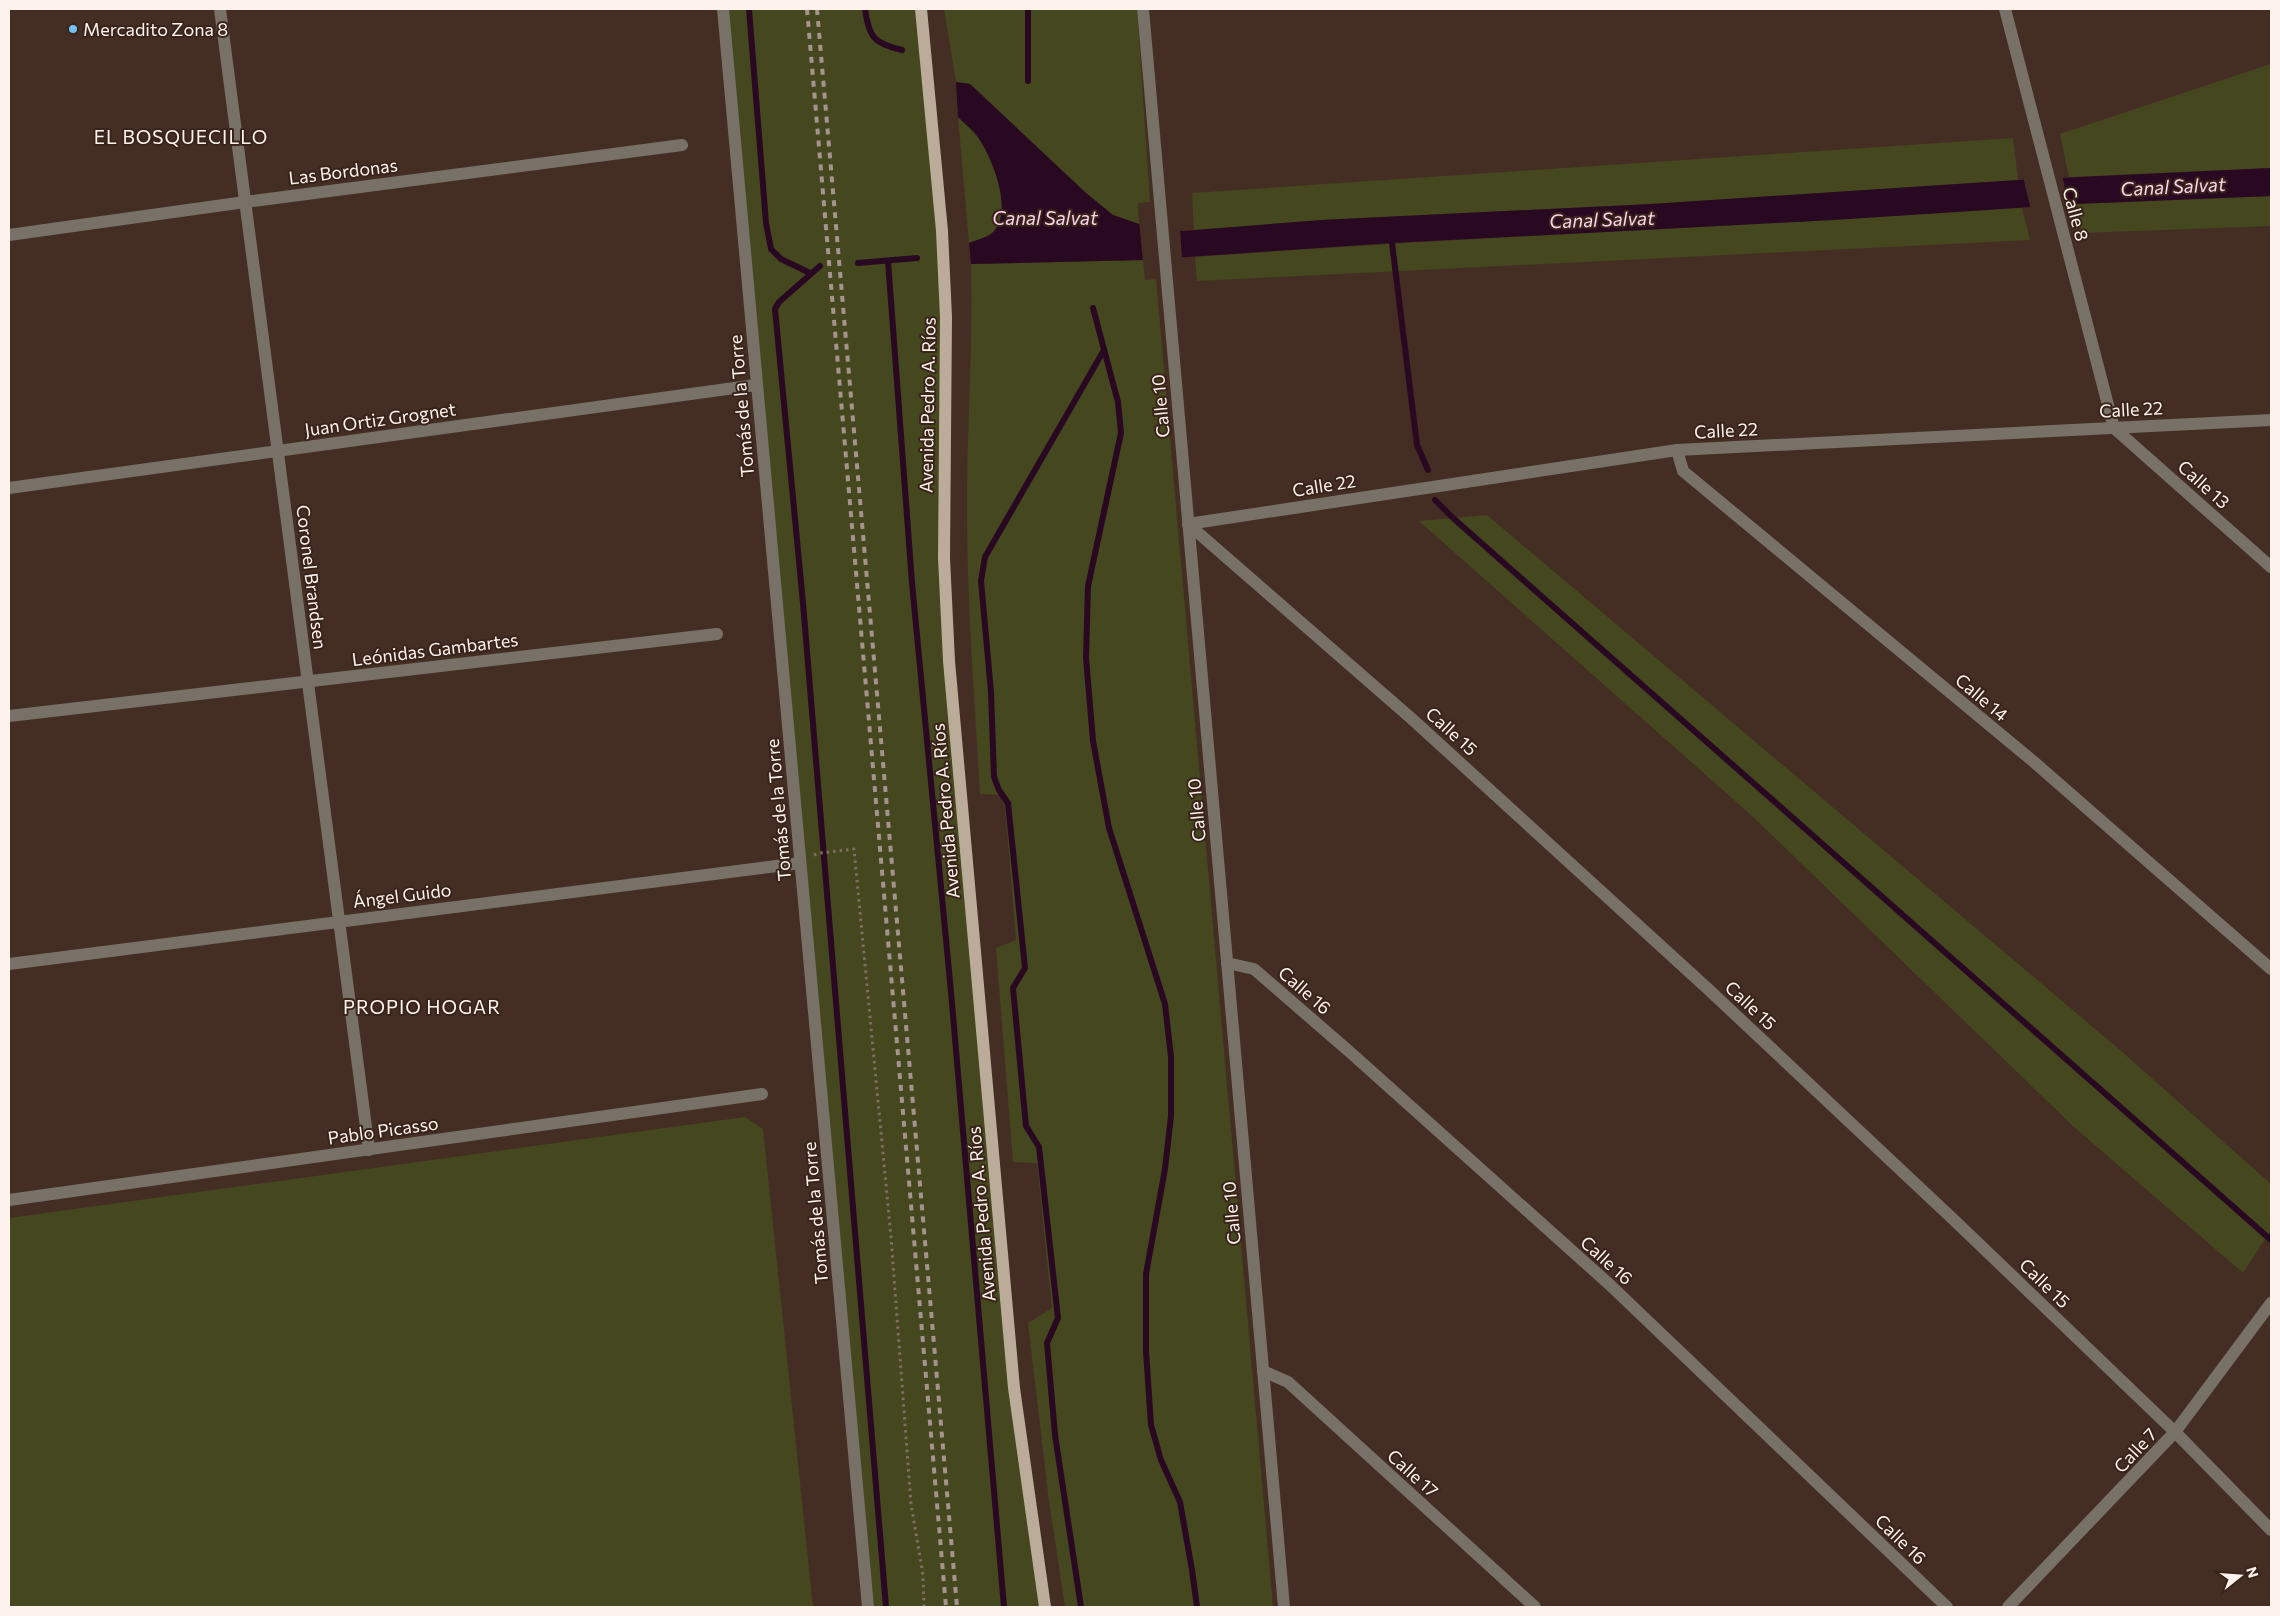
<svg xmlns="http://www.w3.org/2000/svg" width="2280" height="1616" font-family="Commissioner,sans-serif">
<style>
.green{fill:#45471f}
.water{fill:#290922}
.pier{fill:#442e24}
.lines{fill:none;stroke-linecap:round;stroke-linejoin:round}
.stream{stroke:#290922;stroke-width:6}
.path{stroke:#806d65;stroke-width:3;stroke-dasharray:2.5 4;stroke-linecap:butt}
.minor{stroke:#777167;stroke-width:12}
.major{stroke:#baac99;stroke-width:12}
.rail{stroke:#a5948d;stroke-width:4;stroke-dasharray:6 6;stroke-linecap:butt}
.poi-dot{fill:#72c1f5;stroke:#39241a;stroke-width:2}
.labels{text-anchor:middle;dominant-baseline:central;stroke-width:4;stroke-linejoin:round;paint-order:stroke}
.poi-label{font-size:18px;fill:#fef2ed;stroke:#39241a;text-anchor:start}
.street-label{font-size:18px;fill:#fef2ed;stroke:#39241a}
.neighbourhood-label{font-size:19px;letter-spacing:1px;fill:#fef2ed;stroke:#39241a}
.water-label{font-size:19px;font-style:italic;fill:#fbd3ee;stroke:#39241a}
</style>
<rect width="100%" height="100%" fill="#442e24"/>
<g class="green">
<path d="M723 9H921L942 231 944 558 1001 1230 1045 1607H868Z"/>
<path d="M944 9H1137L1150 202 1138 203 1139 224 1113 215 1086 193 970 84 956 82Z"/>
<path d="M2271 64V168L2069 177 2060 134Z"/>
<path d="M958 117C964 123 972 129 977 136 992 156 1016 215 991 234 985 238 976 240 969 243Z"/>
<path d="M2013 138 2018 180 1651 204 1322 220 1194 230 1192 193Z"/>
<path d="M2271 196V226L2081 233 2076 204Z"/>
<path d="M2022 208 2030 240 1197 281 1195 257C1471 237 1747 226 2022 208Z"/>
<path d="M1143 260 1145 280 1156 279 1273 1607H1065L1049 1501 1028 1323 1052 1308 1037 1163 1013 1162 996 948 1016 940 1004 795 980 794C974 691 966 589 967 487 968 413 973 338 971 264Z"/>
<path d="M1487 515 2120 1050 2271 1184V1230L2243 1273 2074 1127 1751 815 1419 521Z"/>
<path d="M745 1117 763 1129 813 1607H9V1218Z"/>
</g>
<path class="water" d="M956 82 970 84 1086 193 1113 215 1139 224 1183 231 1322 220 1651 204 2018 180 2271 168V196L2076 204 1834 220 1392 243 1143 260 971 264 969 243C976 240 985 238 991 234 1016 215 992 156 977 136 972 129 964 123 958 117Z"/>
<g class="pier">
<path d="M2062 175 2069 207 2031 210 2023 177Z"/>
<path d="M1139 221 1180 228 1182 259 1143 262Z"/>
</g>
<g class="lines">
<g class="stream">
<path d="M749 9 766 223 771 249 781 259 810 273"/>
<path d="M865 9C869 38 874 43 902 50"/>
<path d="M1028 9V81"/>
<path d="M1391 235 1417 445 1428 470"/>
<path d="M888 261 912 583 951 992 1004 1607"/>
<path d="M858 263 917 258"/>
<path d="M820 266 779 302 775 309 803 603 886 1607"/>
<path d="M1093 308 1118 402 1121 433 1088 586 1086 658 1093 741 1109 828 1165 1004 1171 1057V1116L1165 1169 1146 1274V1351L1151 1425 1161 1460 1180 1502 1192 1570 1197 1607"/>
<path d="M1435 500 1453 518 2271 1240"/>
<path d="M1081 1607 1055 1435 1047 1343 1058 1318 1039 1147 1026 1126 1013 988 1025 968 1008 803 999 790 994 777 991 692 981 581 985 557 1104 350"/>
</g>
<path class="path" d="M814 855 820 853 854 849 891 1237 911 1504 923 1575 924 1607"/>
<g class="minor">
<path d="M220 9 369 1150"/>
<path d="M723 9 868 1607"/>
<path d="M1143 9 1284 1607"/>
<path d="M2005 9 2114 428 2271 567"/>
<path d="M9 235 245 202 682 145"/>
<path d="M1677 450 1683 471 2034 762 2271 969"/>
<path d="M9 488 756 385"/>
<path d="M1188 524 1412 719 1708 989 1952 1218 2175 1432 2271 1530"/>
<path d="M1188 524 1677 450 2271 420"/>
<path d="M9 716 717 634"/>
<path d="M1227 963 1254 969 1351 1053 1609 1284 1947 1607"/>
<path d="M9 964 800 863"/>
<path d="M9 1200 762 1094"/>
<path d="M1263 1371 1288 1382 1535 1607"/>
<path d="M2008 1607 2175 1432 2271 1303"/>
</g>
<path class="major" d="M921 9 942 231 946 317 944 558 949 661 1014 1388 1045 1607"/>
<g class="rail">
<path d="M807 9 946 1607"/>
<path d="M817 9 957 1607"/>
</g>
</g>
<circle class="poi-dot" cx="73" cy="29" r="5"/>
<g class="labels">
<g class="poi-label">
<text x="83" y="29">Mercadito Zona 8</text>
</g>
<g class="street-label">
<text transform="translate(343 171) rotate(-7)">Las Bordonas</text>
<text transform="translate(2076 214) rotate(75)">Calle 8</text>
<text transform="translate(927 405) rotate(-89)">Avenida Pedro A. Ríos</text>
<text transform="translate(741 406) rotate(-95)">Tomás de la Torre</text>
<text transform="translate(1160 406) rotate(-95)">Calle 10</text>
<text transform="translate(2131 409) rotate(-3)">Calle 22</text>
<text transform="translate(380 419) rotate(-8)">Juan Ortiz Grognet</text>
<text transform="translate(1726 430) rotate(-3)">Calle 22</text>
<text transform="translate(2204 484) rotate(42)">Calle 13</text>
<text transform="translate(1324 485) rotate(-9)">Calle 22</text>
<text transform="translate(312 577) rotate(83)">Coronel Brandsen</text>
<text transform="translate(435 649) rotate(-7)">Leónidas Gambartes</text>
<text transform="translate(1982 697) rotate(40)">Calle 14</text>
<text transform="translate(1452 731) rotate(42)">Calle 15</text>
<text transform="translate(778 810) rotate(-95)">Tomás de la Torre</text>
<text transform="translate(1196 810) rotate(-95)">Calle 10</text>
<text transform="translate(945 811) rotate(-95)">Avenida Pedro A. Ríos</text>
<text transform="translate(402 895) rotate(-7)">Ángel Guido</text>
<text transform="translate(1305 990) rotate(41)">Calle 16</text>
<text transform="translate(1751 1005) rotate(43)">Calle 15</text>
<text transform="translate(383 1130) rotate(-8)">Pablo Picasso</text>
<text transform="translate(815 1213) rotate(-95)">Tomás de la Torre</text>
<text transform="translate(1231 1213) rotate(-95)">Calle 10</text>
<text transform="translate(981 1214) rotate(-95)">Avenida Pedro A. Ríos</text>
<text transform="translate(1607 1260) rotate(42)">Calle 16</text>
<text transform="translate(2045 1283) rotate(44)">Calle 15</text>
<text transform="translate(2135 1450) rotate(-47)">Calle 7</text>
<text transform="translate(1413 1473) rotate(42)">Calle 17</text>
<text transform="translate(1901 1539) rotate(44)">Calle 16</text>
</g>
<g class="neighbourhood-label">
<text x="181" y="136">EL BOSQUECILLO</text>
<text x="422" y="1006">PROPIO HOGAR</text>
</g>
<g class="water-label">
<text transform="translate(2173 186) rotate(-3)">Canal Salvat</text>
<text x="1045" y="217">Canal Salvat</text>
<text transform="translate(1602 219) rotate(-2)">Canal Salvat</text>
</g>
</g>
<rect width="2280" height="1616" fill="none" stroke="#fef2ed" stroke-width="20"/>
<g transform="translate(2240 1576) rotate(73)" stroke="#39241a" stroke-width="4" paint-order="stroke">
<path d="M0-4L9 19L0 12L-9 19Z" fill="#fef2ed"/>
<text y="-8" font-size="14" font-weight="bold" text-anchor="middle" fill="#fef2ed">N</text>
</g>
</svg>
